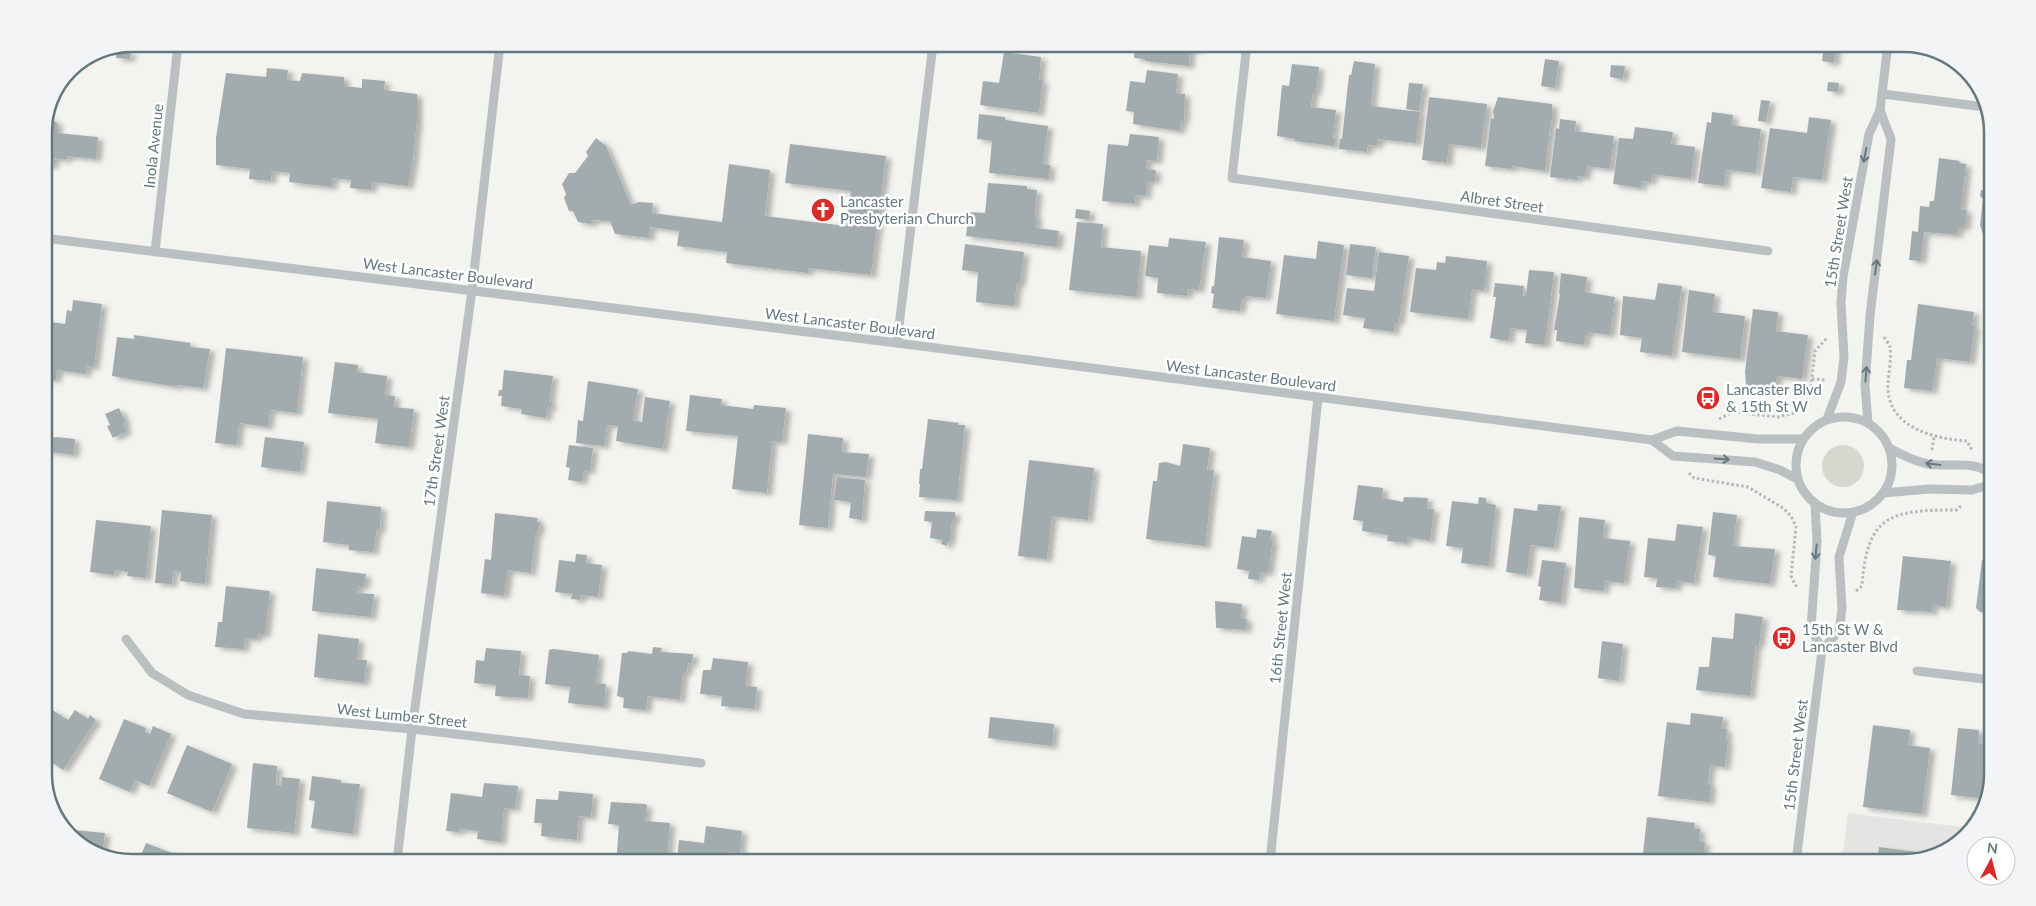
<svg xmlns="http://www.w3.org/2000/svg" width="2036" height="906" font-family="Lato,sans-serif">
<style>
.built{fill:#e4e4e3}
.green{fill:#d4d8cf}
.building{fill:#a2acaf;filter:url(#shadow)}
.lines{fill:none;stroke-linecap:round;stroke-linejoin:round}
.path{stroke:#b4b8b9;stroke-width:3;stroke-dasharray:2.5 2.5;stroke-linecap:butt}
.minor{stroke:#bac0c1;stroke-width:9}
.oneway{stroke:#64797f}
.labels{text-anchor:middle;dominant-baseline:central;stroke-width:5;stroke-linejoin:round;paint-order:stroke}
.street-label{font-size:15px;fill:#64797f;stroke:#fff}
.poi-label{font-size:15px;fill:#64797f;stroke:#fff;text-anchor:start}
.rim{fill:none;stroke:#64797f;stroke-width:2.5}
</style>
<defs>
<filter id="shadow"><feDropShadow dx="5.5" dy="3" stdDeviation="2.5" flood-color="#0004"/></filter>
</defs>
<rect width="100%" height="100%" fill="#f3f3ef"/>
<path class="built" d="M1848 813 1969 828 1953 847 1904 862H1842Z"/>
<circle class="green" cx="1843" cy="466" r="21"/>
<g class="building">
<path d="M1135 44H1199L1198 50 1190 49 1189 66 1145 61V59L1134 58Z"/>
<path d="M1824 44H1836L1834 63 1822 61Z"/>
<path d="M117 50 131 52 130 59 116 58Z"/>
<path d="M1004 52 1041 57 1039 80H1043L1039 113 980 105 983 81 999 83Z"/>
<path d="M1545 59 1559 61 1555 88 1541 86Z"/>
<path d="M1354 61 1375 64 1371 106 1420 112 1416 143 1378 139 1377 146 1368 145 1367 152 1339 149 1340 139H1342L1349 75H1351Z"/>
<path d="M1292 64 1319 67 1316 92H1313L1311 107 1336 110 1333 138 1335 139 1334 146 1294 141 1295 139 1277 136 1282 85 1289 86Z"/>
<path d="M1611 65 1625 66 1623 79 1610 77Z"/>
<path d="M267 68 288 70 287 80 300 81 302 73 344 77V86L362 88V79L385 81 384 90 417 94V120L413 160 408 186 372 182 371 190 350 188 351 180 333 178 332 187 289 182 290 173 272 171 271 181 249 179 250 169 216 165V138L226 73 266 77Z"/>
<path d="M1147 70 1178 74 1176 93 1185 94 1184 122 1181 121 1180 131 1133 124 1134 112 1126 111 1130 81 1145 83Z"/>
<path d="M1828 82 1839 83 1838 92 1827 91Z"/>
<path d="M1409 83 1423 84 1419 111 1406 109Z"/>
<path d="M1429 97 1487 104 1481 148 1449 144 1447 163 1422 160Z"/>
<path d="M1498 97 1552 104V118L1550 127 1545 171 1512 166 1511 169 1485 166 1491 118 1494 119 1493 111Z"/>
<path d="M1761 100 1770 101 1766 122 1758 121Z"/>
<path d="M1712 112 1733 115 1732 125 1761 129 1756 173 1726 170 1724 186 1698 183 1707 122 1711 123Z"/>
<path d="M979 114 1005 117V120L1048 126 1043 164 1050 165 1049 179 989 173 992 141 977 139Z"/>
<path d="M48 117 57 123V133L98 137 96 159 67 156 66 160 54 158 53 166 44 165V127Z"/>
<path d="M1809 117 1831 120 1822 180 1793 177 1791 192 1761 188 1770 128 1807 133Z"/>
<path d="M1560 119 1576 121 1575 131 1614 136 1610 169 1587 166 1585 177 1577 176V180L1550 177 1556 128 1559 129Z"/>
<path d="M1635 127 1673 132 1671 144 1695 147 1691 179 1652 174 1651 182 1642 181 1641 188 1613 184 1619 138 1633 139Z"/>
<path d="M1130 134 1159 137 1157 161 1147 160 1146 169 1156 170 1155 181H1147L1146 196 1136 195 1135 204 1102 201 1108 144 1128 146Z"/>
<path d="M596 138 606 146 631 205 638 202 653 203 652 213 722 222 729 164 770 170 765 216 846 226 851 191 785 183 790 144 886 156 871 275 808 268V273L726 263 727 252 677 246 679 231 650 227 649 238 615 234 610 221 593 220 591 224 578 222 573 211H569L564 198 566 194 562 184 569 173H575L588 156 586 152Z"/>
<path d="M1939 158 1960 161 1959 163 1966 164 1961 210H1967L1965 227H1959L1957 235 1924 232 1921 261 1909 260 1912 231 1918 232 1920 206 1929 207 1930 201H1934Z"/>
<path d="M1986 165 1992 166V242L1985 241 1980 225 1983 199 1980 196 1981 190H1983Z"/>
<path d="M988 183 1027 186V189L1037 190 1035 215 1037 218 1036 228 1059 231 1057 247 966 236 969 212 985 213Z"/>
<path d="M1076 209 1090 211 1089 220 1075 218Z"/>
<path d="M1077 222 1103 224 1101 247 1141 251 1137 297 1069 290Z"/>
<path d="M1219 237 1244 240 1242 257 1271 261 1266 298 1245 296V298H1242L1240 311 1212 308 1214 294 1211 293 1212 286H1214Z"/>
<path d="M1169 238 1206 242 1199 290 1188 289 1187 296 1157 293 1158 278 1145 276 1149 245 1168 247Z"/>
<path d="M1318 241 1344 245 1334 321 1276 314 1284 255 1316 259Z"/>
<path d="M965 244 1024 252 1020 284 1017 283 1014 306 976 302 978 272 962 270Z"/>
<path d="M1350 244 1376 247 1372 278 1346 275Z"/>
<path d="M1379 252 1409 256 1399 322H1395L1394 332 1363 328 1365 318 1343 315 1347 288 1374 291Z"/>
<path d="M1446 256 1487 261 1484 291 1472 289 1468 319 1410 312 1416 268 1436 270 1437 262 1445 263Z"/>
<path d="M1529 270 1554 272 1545 345 1525 343 1527 330 1510 328 1509 341 1490 338 1496 297H1493L1495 283 1524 286 1523 296H1526Z"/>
<path d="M1561 273 1587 277 1585 292 1615 297 1610 335 1588 332V334H1586L1584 345 1556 341 1557 330H1554L1560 294H1559Z"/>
<path d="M1658 283 1682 286 1672 356 1640 352 1642 338 1620 335 1623 296 1655 300Z"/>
<path d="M1689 290 1715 294 1713 312 1745 316 1740 359 1682 352Z"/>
<path d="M73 300 102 304 94 367 87 366 86 374 57 370 56 380 44 378V321L65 324 67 310 72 311Z"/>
<path d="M1918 304 1974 312 1972 326H1975L1970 362 1937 358 1932 391 1904 388 1907 360H1911Z"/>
<path d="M1753 309 1778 312 1776 331 1808 335 1802 379 1778 376 1774 388 1746 385 1745 372Z"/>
<path d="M134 335 191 343 190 347 210 349 203 388 177 385V387L112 376 117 337 134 339Z"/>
<path d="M226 348 303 357 297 413 270 410 268 427 239 423 237 445 215 443Z"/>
<path d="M335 362 358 365 357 372 387 376 385 395 395 396 394 407 414 409 409 447 375 443 378 419 328 413Z"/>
<path d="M504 370 553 376 549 402H552L551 408 548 407 546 418 521 414 522 409 501 406 502 396H498L499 390H502Z"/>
<path d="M588 381 638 389 633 420 642 422 645 397 670 401 663 449 616 441 618 426 607 425 604 446 576 443 578 420 583 421Z"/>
<path d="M690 395 722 399 721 405 753 409 754 405 786 408 782 442 772 441 767 493 732 489 738 436 686 431Z"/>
<path d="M119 408 126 423 123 424 127 431 113 438 107 426 110 425 105 414Z"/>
<path d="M928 419 959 423 958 425H965L957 500 919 497 920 484H919L920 469H922Z"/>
<path d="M808 434 843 438 842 452 869 454 866 477 833 474 828 528 799 525Z"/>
<path d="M56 437 75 439 74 455 44 451V440Z"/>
<path d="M265 437 304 442 300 472 261 467Z"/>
<path d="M1183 444 1210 448 1207 470H1214L1205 546 1146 539 1153 481H1157L1159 463 1166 462 1180 466Z"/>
<path d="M569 445 593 448 590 471 584 470 582 482 568 480 570 468 566 467Z"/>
<path d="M1029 460 1094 468 1088 520 1052 516 1047 559 1018 556Z"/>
<path d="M837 477 865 480 862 520 849 518 851 502 834 500Z"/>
<path d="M1358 485 1383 488 1382 500 1383 498 1403 502 1404 497 1428 498 1427 508 1434 509 1430 541 1407 537V543L1387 541 1388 535 1362 531 1363 521 1353 520Z"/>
<path d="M1479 497 1486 498V503L1496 505 1489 566 1461 563 1463 548 1446 546 1452 501 1478 504Z"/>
<path d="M327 501 381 507 380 530 377 529 373 552 349 550V545L323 542Z"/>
<path d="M1538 504 1561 506 1554 548 1531 545 1527 575 1506 572 1514 508 1537 511Z"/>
<path d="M162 510 212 515 205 584 180 581 181 572 173 571 172 584 155 583Z"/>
<path d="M925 511 955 512V520H952L950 541H948L947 546 941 544 942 540 930 538 932 522 924 521Z"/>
<path d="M1713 512 1737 515 1733 546 1775 549 1770 584 1713 577 1716 556 1708 555Z"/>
<path d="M495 513 538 518 537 522H540L538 533 536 532 531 573 508 570 504 596 481 593 485 559 491 560Z"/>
<path d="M1579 517 1605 520 1603 538 1630 541 1624 583 1605 581 1604 591 1574 588Z"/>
<path d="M96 520 151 526 146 578 127 576 128 572 115 570 114 575 90 572Z"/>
<path d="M1677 524 1703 527 1694 583 1677 581 1676 588 1656 587 1657 578 1644 577 1648 538 1675 541Z"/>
<path d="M1257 529 1272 531 1270 539 1273 540 1268 573 1260 572 1259 580 1248 579 1249 571 1237 569 1242 536 1256 538Z"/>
<path d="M576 554 587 555 586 563 602 565 598 597 581 595 580 600 571 599 572 594 555 592 559 560 575 562Z"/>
<path d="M1903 556 1951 561 1946 607 1933 605 1932 612 1897 610Z"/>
<path d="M1542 560 1566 563 1561 603 1539 600 1541 587 1538 586Z"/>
<path d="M1982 560 1992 561V611L1990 613 1980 612 1976 608Z"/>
<path d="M316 568 366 574 364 587 358 586 357 593 374 594 371 617 312 611Z"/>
<path d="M226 586 270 591 265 635 257 634V639L245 638 244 649 215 647 218 622H222Z"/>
<path d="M1215 601 1242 604 1241 618 1247 619 1246 630 1216 628Z"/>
<path d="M1735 613 1763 617 1759 645H1756L1750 696 1696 690 1699 667H1709L1712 637 1733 639Z"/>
<path d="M318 634 359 639 357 660H367L364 683 314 677Z"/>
<path d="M1602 641 1623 644 1619 681 1598 678Z"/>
<path d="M653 647 662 648 661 652 693 654 692 664 688 663 687 672H683L680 700 648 696 646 710 623 708 624 698 617 696 622 653H626L629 651 652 654Z"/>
<path d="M486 648 521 651 519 675 530 676 528 698 495 696 496 685 474 683 476 660 484 661Z"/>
<path d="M553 649 599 655 596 683 606 684 604 707 568 703 570 687 545 684 549 650Z"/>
<path d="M713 658 748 662 746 686 757 687 755 709 721 706 722 696 700 694 703 670H711Z"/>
<path d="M51 709 68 720 75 710 88 719 90 715 96 720 63 770 44 757V720Z"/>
<path d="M1691 713 1723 717 1722 729H1727L1726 741H1728L1725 767 1710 765 1708 784 1711 785 1709 802 1658 796 1667 722 1690 725Z"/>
<path d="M990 717 1054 724 1052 746 988 738Z"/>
<path d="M124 719 146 728 145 732 150 734 153 726 171 734 149 786 135 780 130 792 99 779Z"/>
<path d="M1873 725 1910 730 1908 745 1930 748 1922 814 1863 807Z"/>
<path d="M1958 728 1979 730 1978 743 1992 745V773L1987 799 1951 795Z"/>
<path d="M187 745 232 764 212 812 167 793Z"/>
<path d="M253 763 277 766 276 784 281 785 282 777 300 779 294 833 247 828Z"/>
<path d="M312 776 341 780V783L360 784 353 834 311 828 315 801 309 800Z"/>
<path d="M484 783 518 786 515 809 504 808 501 842 477 839 478 831 460 829 459 832 446 831 451 793 482 797Z"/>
<path d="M559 791 593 794 591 817 579 816 577 840 541 836 542 823H534L536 799 558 800Z"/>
<path d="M611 802 644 804 647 805 645 821 670 823 667 858 663 860 617 853 619 825 608 824Z"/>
<path d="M1647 817 1695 823 1694 829H1700L1699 841 1705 842 1703 857 1697 856V862H1642Z"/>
<path d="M706 826 742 831 740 853 729 852 728 862H677L679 840 704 843Z"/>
<path d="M64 829 105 833 102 856H99Z"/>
<path d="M146 843 187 859 186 862H138Z"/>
<path d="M1879 847 1932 854 1904 862H1877Z"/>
</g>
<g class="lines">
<g class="path">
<path d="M1884 337C1886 340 1889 344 1890 347 1892 357 1888 375 1888 386 1887 427 1934 439 1967 441L1972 450"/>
<path d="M1812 379 1827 380"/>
<path d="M1719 419 1733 412 1778 417 1794 413 1805 404 1810 393 1815 351 1827 338"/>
<path d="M1932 450 1934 436"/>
<path d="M1689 473 1694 478 1748 487 1783 508 1791 516 1796 527 1791 576 1797 588"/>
<path d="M1856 591 1862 586C1867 514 1891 510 1957 510L1961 506"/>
</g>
<g class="minor">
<path d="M1247 44 1232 178 1768 251"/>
<path d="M1883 94 1985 107"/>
<path d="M44 238 897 343 1652 440 1677 431 1758 439H1802"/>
<path d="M155 252 178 44"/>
<path d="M897 343 933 44"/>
<circle cx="1844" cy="465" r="48"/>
<path d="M1827 419 1841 382 1844 357 1841 303 1843 277 1869 134 1880 110 1888 44"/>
<path d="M1868 423 1865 385 1870 316 1891 139 1880 110"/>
<path d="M1652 440 1673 456 1755 462 1780 470 1797 479"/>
<path d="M1889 448C1902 455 1914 461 1928 464 1952 468 1971 459 1992 474"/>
<path d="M1883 493 1929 489 1972 490 1992 484"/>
<path d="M126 639 152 673 188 695 244 714 412 729 701 763"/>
<path d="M1822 650 1839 631 1842 609 1839 557 1853 512"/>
<path d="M1917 671 1992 680"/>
<path d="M397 862 412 729 472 290 500 44"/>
<path d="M1270 862 1318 397"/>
<path d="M1796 862 1822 650 1811 628 1817 542 1815 503"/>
</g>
</g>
<defs><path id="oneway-shaft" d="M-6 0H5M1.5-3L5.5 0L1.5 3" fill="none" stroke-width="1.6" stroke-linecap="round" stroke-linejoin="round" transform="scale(1.25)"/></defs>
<g class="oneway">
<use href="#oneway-shaft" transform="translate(1865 155) rotate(101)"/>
<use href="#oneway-shaft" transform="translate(1876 267) rotate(-83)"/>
<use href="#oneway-shaft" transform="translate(1866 374) rotate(-86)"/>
<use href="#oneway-shaft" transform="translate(1722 459) rotate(4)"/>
<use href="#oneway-shaft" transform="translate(1933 464) rotate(-173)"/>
<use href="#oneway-shaft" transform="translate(1816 552) rotate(95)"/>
</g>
<defs>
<g id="church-disc" transform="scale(1.25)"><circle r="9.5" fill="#d72c2b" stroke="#fff"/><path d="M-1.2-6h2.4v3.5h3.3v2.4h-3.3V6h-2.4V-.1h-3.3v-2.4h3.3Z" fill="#fff"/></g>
<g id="bus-disc" transform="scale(1.25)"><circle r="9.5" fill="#d72c2b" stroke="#fff"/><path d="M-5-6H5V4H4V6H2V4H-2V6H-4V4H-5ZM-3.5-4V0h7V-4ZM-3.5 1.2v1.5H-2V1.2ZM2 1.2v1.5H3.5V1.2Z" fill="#fff"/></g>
</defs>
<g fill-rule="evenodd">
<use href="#church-disc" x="823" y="210"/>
<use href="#bus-disc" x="1708" y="398"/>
<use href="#bus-disc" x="1784" y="638"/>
</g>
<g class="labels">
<g class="street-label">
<text transform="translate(153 146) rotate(-84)">Inola Avenue</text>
<text transform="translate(1502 201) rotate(8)">Albret Street</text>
<text transform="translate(1838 232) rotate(-81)">15th Street West</text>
<text transform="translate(448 273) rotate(7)">West Lancaster Boulevard</text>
<text transform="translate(850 323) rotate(7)">West Lancaster Boulevard</text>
<text transform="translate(1251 375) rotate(7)">West Lancaster Boulevard</text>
<text transform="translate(436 451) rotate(-82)">17th Street West</text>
<text transform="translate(1280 628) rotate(-84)">16th Street West</text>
<text transform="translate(402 715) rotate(6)">West Lumber Street</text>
<text transform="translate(1795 755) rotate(-83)">15th Street West</text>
</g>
<g class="poi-label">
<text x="840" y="201">Lancaster<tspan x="840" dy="17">Presbyterian Church</tspan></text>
<text x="1726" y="389">Lancaster Blvd<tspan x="1726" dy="17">&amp; 15th St W</tspan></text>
<text x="1802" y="629">15th St W &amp;<tspan x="1802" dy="17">Lancaster Blvd</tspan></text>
</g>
</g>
<path d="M0 0H2036V906H0ZM132 52H1904A80 80 0 0 1 1984 132V774A80 80 0 0 1 1904 854H132A80 80 0 0 1 52 774V132A80 80 0 0 1 132 52Z" fill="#f3f4f5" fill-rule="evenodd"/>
<path class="rim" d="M132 52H1904A80 80 0 0 1 1984 132V774A80 80 0 0 1 1904 854H132A80 80 0 0 1 52 774V132A80 80 0 0 1 132 52Z"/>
<g transform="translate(1991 861) rotate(7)"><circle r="24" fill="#ffffff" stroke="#c1c9cc"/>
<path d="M0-4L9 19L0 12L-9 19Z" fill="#d72c2b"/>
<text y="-8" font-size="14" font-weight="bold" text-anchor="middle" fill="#64797f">N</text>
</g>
</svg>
